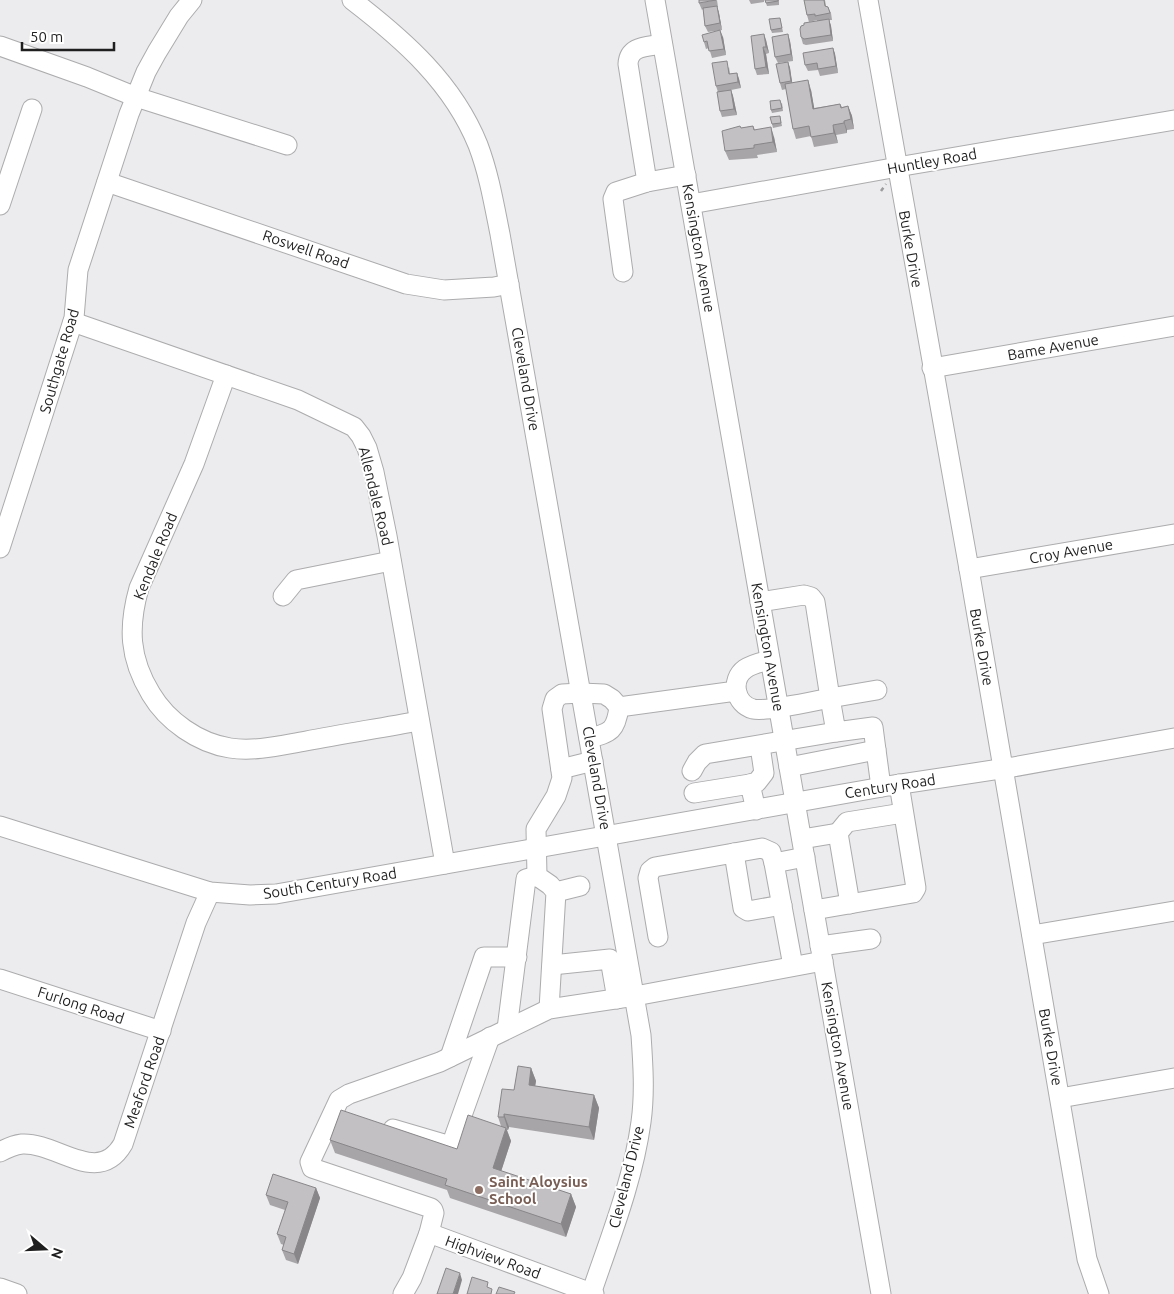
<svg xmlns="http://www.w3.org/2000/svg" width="1174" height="1294" font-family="Ubuntu,sans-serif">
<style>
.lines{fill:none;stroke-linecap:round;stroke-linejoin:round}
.minor-casing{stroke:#acabad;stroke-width:21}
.path{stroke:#9c9b9d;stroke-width:2.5;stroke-dasharray:4 4;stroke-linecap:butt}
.minor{stroke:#fff;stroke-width:19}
.wall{fill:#a7a5a7}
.shaded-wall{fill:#888688}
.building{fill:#c2c0c2;stroke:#888688}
.education-dot{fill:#8d6e63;stroke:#fff;stroke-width:2}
.labels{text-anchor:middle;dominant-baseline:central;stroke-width:4;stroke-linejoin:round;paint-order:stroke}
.street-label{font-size:15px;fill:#1f1f20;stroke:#fff}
.education-label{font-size:15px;font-weight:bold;fill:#785e54;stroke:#fff;text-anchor:start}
</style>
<rect width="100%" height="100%" fill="#ecebed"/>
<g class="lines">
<g class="minor-casing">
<g id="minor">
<path d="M352 0C404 40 453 83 478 145 489 174 494 204 500 234L641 1035C643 1064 645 1093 641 1122 633 1181 610 1238 591 1294"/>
<path d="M655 0 881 1294"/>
<path d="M868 0 969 569 1087 1259 1099 1294"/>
<path d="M0 46 87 77 136 97 287 145"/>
<path d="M107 182 406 284 444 290 494 287 509 284"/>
<path d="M647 182 628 64C629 45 648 47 662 44"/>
<path d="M691 204 909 165 1174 120"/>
<path d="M0 205 32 109"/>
<path d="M623 272 613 199 616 192 647 182 686 175"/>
<path d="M73 322 298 400 354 427 361 436 367 448 374 472 387 536 445 864"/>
<path d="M932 368 1174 326"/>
<path d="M226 375 194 464 139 588C128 627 129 658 151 694 167 721 198 743 230 748 255 752 282 745 306 741 343 734 381 728 419 721"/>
<path d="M0 548 74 318 78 270 129 114 146 72 157 52 179 16 192 0"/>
<path d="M969 569 1174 534"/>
<path d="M283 596 296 580 391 561"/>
<path d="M760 602 804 595 811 597 815 602 830 698C814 701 766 712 753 709 735 704 730 680 745 669 752 664 762 662 770 660"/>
<path d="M589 738C611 733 616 730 619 707"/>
<path d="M876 750 873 727 836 732 830 698 877 690"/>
<path d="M789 767 876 750 881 787"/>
<path d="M561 769 593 761"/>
<path d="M692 771 697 762 705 754 836 732"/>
<path d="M750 784 757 782 764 773 760 746"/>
<path d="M694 793 750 784 756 810"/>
<path d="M0 826 210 892 250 895 276 894 888 786 1013 767 1174 738"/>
<path d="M802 839 838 833"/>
<path d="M734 853 743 908 748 911 782 905"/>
<path d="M556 892 580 886"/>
<path d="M850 904 838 833 847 822 903 813"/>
<path d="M814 910 913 893 916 888 899 784"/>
<path d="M1032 935 1174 911"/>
<path d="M658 937 648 878 650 871 655 867 762 848 771 852 774 863"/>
<path d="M820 946 871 939"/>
<path d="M552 965 610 959 617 999"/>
<path d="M793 966 774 863 805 857"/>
<path d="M0 979 161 1031"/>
<path d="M549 1009 556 892 550 885 537 876 536 829 556 796 562 778 552 709 555 699 562 694 581 693 604 694 612 699 619 707 736 691"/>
<path d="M507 1029 526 879 537 876"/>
<path d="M450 1057 484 957H517"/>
<path d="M1060 1098 1174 1078"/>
<path d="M393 1129 451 1146 490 1037"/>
<path d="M0 1152C7 1148 14 1145 22 1144 57 1142 98 1187 123 1144L196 923 210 892"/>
<path d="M429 1233 434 1213 433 1210 431 1208 312 1168 310 1162 339 1100 349 1094 440 1062 549 1009 635 996 823 961"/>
<path d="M0 1288 17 1294"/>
<path d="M403 1294 412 1278 429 1233 594 1294"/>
</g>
</g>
<path class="path" d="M881 191 886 184"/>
<use href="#minor" class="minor"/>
</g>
<g class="wall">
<path d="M717 0 718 7H717L719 13 722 30 708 32 705 26 703 9 702 10 699 3Z"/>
<path d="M749 0H764V2L751 4Z"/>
<path d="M765 0H779V5L767 6Z"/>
<path d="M804 0H825L826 6 828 7 831 13 832 20H829L831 26 833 41 806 45 803 44 801 37 817 21V20L809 22 807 15Z"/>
<path d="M780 18 783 32 772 33 771 30Z"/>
<path d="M723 37 726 55 712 58 709 48 706 49 704 42Z"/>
<path d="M766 40 769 53 766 54 769 74 757 75 755 69Z"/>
<path d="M790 41 793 61 778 63 775 57Z"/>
<path d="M833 48 835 54 838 73 820 76 818 70 808 71 805 65Z"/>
<path d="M788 62 790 68 792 83 811 90 814 108 840 104 842 107 848 106 852 116 854 129 847 130V133L836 135 838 143 814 147 811 136 796 139 793 129 786 89 782 90 780 83Z"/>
<path d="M729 67 730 74 737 73 739 79 741 88 731 90 733 96 737 115 722 117 720 111 718 92 716 86Z"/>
<path d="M782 103 783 111 772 113 771 110Z"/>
<path d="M780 116 782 126 773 128 772 124Z"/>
<path d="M753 126 755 130 774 137 777 152 757 155 758 158 729 160 725 151 741 128Z"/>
<path d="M531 1068 536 1081 535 1086 594 1095 599 1108 594 1140 509 1127 508 1130H507L511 1141 501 1171 571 1194 576 1207 566 1237 450 1198 447 1190 335 1153 330 1140 457 1149 501 1126 498 1117 514 1090Z"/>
<path d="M316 1188 320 1198 298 1264 286 1260 282 1250 284 1245 281 1244 277 1234 285 1210 270 1205 266 1195Z"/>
</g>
<g class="shaded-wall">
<path d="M717 6 719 13 722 30 720 23Z"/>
<path d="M829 19 831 26 833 41 831 35Z"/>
<path d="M720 30 723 37 726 55 724 49Z"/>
<path d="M764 34 766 40 769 53 766 47Z"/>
<path d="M788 34 790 41 793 61 791 54Z"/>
<path d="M763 47 766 54 769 74 766 67Z"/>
<path d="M833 48 835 54 838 73 836 66Z"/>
<path d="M788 62 790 68 793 88 791 81Z"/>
<path d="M737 73 739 79 741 88 738 82Z"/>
<path d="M808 80 811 90 816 118 813 109Z"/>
<path d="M731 90 733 96 737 115 734 109Z"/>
<path d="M848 106 852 116 854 129 851 119Z"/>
<path d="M844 121 847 130V133L844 123Z"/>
<path d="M833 125 836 135 838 143 834 133Z"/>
<path d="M771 127 774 137 777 152 773 142Z"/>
<path d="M531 1068 536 1081 533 1098 529 1085Z"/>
<path d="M594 1095 599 1108 594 1140 589 1127Z"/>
<path d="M504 1114 509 1127 508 1130 504 1117Z"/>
<path d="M506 1128 511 1141 498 1181 493 1168Z"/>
<path d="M316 1188 320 1198 298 1264 294 1254Z"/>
<path d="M571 1194 576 1207 566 1237 561 1224Z"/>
<path d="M460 1273 462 1280 458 1294H453Z"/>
</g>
<g class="building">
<path d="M699 0H716L699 3Z"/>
<path d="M765 0H778V1L766 3Z"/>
<path d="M804 0H824L825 6 828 7 830 13 815 16V14L807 15Z"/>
<path d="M717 6 720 23 705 26 703 8Z"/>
<path d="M780 18 782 28 771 30 769 19Z"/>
<path d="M829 19 831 35 804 39 801 37 800 29 801 26 804 25V23Z"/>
<path d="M720 30 724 49 709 51 707 41 704 42 702 35Z"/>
<path d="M764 34 766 47H763L766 67 755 69 751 36Z"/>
<path d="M788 34 791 54 775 57 772 37Z"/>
<path d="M833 48 836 66 818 69 817 63 805 65 803 53Z"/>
<path d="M727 61 729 74 737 73 738 82 716 86 712 63Z"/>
<path d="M788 62 791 81 780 83 776 64Z"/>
<path d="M808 80 813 109 840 104 841 108 848 106 851 119 844 121V123L833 125 834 133 811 137 809 126 793 129 785 84Z"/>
<path d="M731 90 734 109 720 111 717 92Z"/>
<path d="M780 100 782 108 771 110 770 101Z"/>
<path d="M780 116 781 123 772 124 770 117Z"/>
<path d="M740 126 741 128 753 126 754 130 771 127 773 142 754 145V148L725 151 722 131Z"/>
<path d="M518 1066 531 1068 529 1085 594 1095 589 1127 504 1114V1117H498L502 1089 514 1090Z"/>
<path d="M341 1110 457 1149 468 1115 506 1128 493 1168 571 1194 561 1224 445 1185 447 1179 330 1140Z"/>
<path d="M273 1174 316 1188 294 1254 282 1250 286 1237 277 1234 288 1202 266 1195Z"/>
<path d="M446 1268 460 1273 453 1294H437Z"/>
<path d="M472 1277 488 1282 487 1287 492 1289 491 1294H467Z"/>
<path d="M499 1287 515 1292 514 1294H496Z"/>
</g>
<circle class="education-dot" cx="479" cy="1190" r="5"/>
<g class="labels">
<g class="street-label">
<text transform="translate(932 161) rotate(-10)">Huntley Road</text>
<text transform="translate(699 248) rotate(80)">Kensington Avenue</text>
<text transform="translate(306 249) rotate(19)">Roswell Road</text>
<text transform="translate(911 249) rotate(80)">Burke Drive</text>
<text transform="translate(1053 347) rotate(-10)">Bame Avenue</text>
<text transform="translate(59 361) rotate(-74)">Southgate Road</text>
<text transform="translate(526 379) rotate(80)">Cleveland Drive</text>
<text transform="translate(376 496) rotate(76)">Allendale Road</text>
<text transform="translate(1071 551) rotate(-10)">Croy Avenue</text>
<text transform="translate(155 556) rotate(-68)">Kendale Road</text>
<text transform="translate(768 647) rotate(80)">Kensington Avenue</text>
<text transform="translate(982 647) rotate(80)">Burke Drive</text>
<text transform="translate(597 778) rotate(80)">Cleveland Drive</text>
<text transform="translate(890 786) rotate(-9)">Century Road</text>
<text transform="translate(330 883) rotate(-9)">South Century Road</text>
<text transform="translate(81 1005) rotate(18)">Furlong Road</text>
<text transform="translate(838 1046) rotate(80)">Kensington Avenue</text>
<text transform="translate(1051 1047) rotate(80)">Burke Drive</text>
<text transform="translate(144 1082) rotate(-71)">Meaford Road</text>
<text transform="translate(626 1177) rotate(-76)">Cleveland Drive</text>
<text transform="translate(493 1257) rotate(20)">Highview Road</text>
</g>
<g class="education-label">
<text x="489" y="1181">Saint Aloysius<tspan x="489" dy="17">School</tspan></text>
</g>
</g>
<g transform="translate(45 1249) rotate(109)" stroke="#ffffff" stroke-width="4" paint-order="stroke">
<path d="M0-4L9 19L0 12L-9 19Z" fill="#1f1f20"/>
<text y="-8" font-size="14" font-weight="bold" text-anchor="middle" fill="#1f1f20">N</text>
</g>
<path d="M22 42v8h92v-8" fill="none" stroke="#1f1f20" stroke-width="2.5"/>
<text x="30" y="42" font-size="15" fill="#1f1f20" stroke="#ffffff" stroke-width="4" paint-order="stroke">50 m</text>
</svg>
